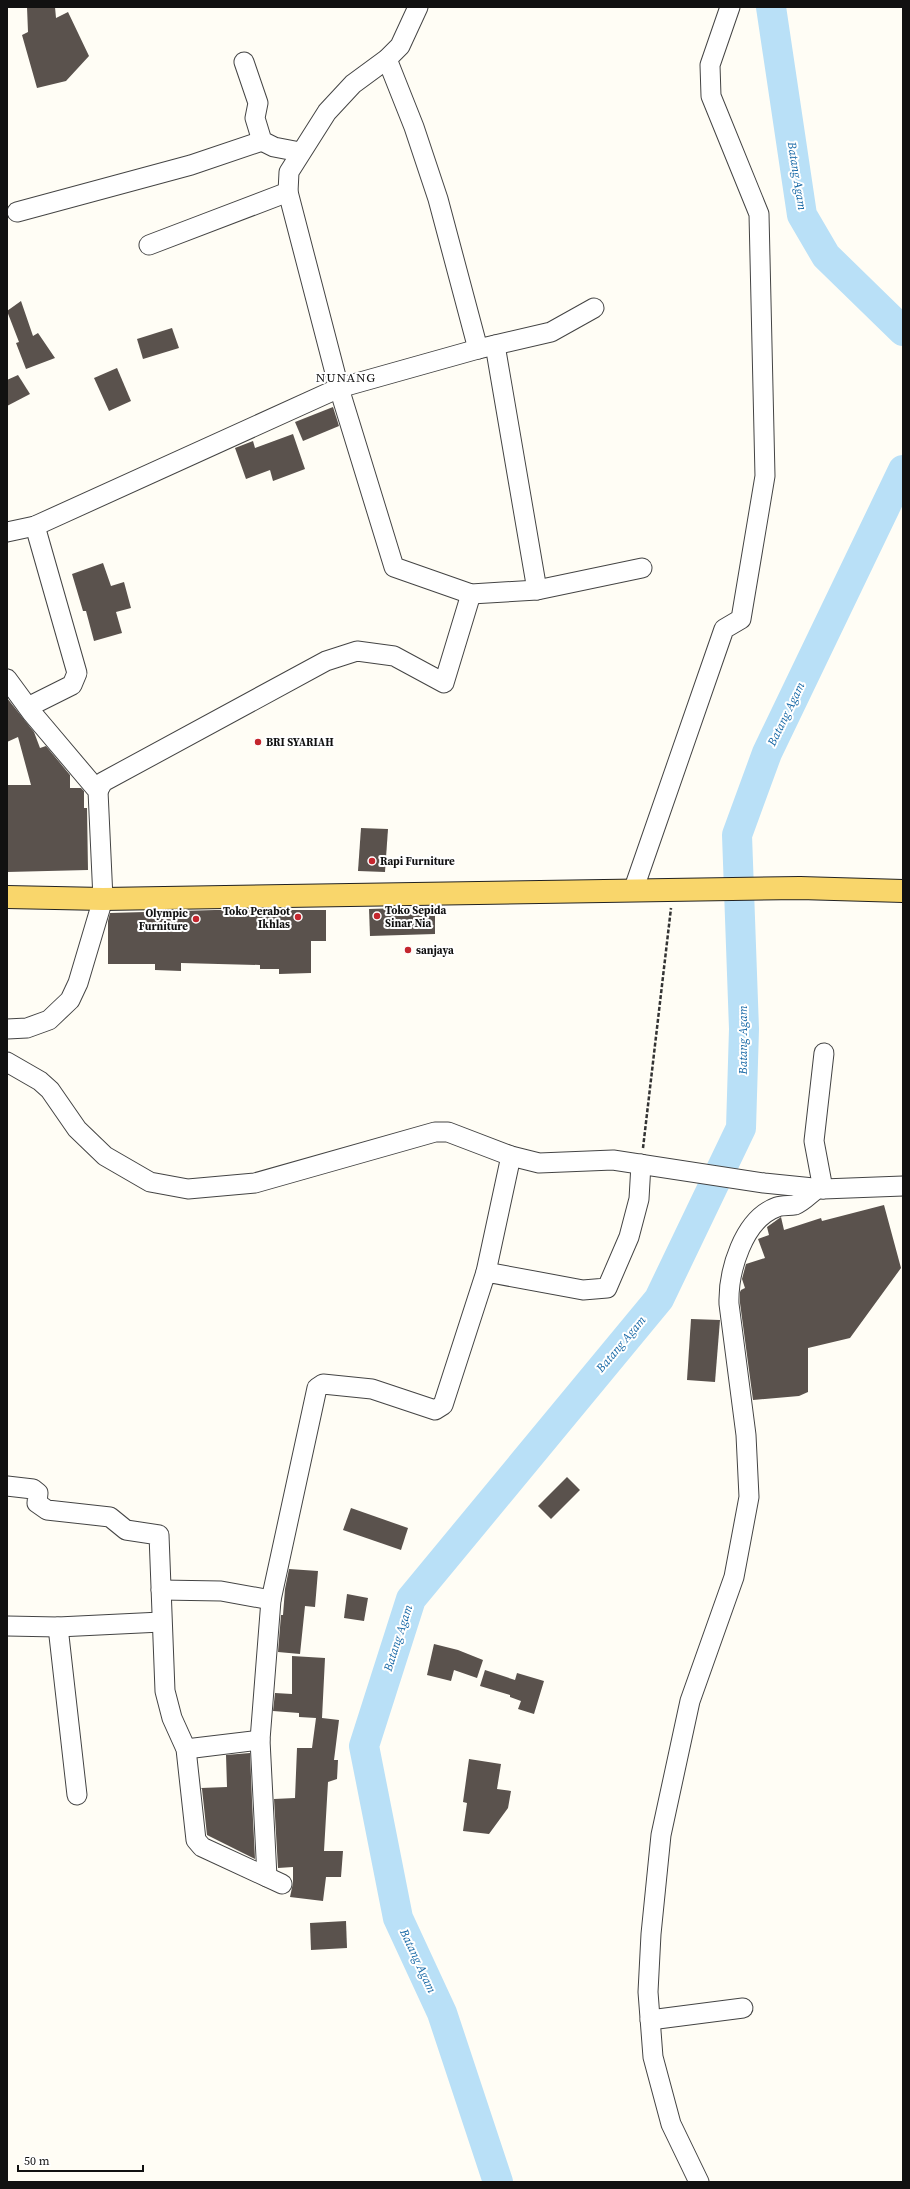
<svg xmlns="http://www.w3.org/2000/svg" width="910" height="2189" font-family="'Source Serif 4',serif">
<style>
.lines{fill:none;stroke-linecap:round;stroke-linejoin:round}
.river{stroke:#b9e0f7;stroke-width:30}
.building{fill:#5a524d}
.street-casing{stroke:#444;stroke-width:21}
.primary-casing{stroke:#222;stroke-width:24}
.path{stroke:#333;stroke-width:2.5;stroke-dasharray:4 2;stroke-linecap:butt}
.street{stroke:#fff;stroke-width:19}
.primary{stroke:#f9d66b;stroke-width:22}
.poi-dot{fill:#c4262e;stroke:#fff;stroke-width:1.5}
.labels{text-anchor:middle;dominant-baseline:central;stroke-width:4;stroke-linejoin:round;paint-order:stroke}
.poi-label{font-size:11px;font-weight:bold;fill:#111;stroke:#fff;text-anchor:start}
.water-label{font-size:12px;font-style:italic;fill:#1768a6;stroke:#fff}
.quarter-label{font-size:13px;letter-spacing:1px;fill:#111;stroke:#fff}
</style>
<rect width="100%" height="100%" fill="#fffdf5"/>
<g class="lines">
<g class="river">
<path d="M771 7 802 215 826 256 903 331"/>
<path d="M498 2182 442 2013 398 1918 364 1746 411 1599 659 1299 741 1128 744 1029 737 835 767 753 903 470"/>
</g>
</g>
<g class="building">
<path d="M27 7H55L56 18 68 12 89 56 66 81 37 88 22 35 28 32Z"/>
<path d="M21 301 33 336 38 333 55 358 26 369 16 343 19 342 7 311Z"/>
<path d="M172 328 179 348 143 359 137 339Z"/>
<path d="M117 368 131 401 109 411 94 378Z"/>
<path d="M18 375 30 394 7 406V380Z"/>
<path d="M333 407 339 426 303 441 295 422Z"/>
<path d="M293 434 305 469 273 481 270 470 246 479 235 448 253 441 255 448Z"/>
<path d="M103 563 111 586 124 582 131 608 116 612 122 633 94 641 86 611H83L72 574Z"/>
<path d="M7 698 34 732 40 748 46 746 70 775V788H81L84 791V808H87L88 870 7 872V785H31L18 737 7 742Z"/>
<path d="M361 828 388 829 385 872 358 871Z"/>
<path d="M435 907V934L370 936 369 909Z"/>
<path d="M215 910H326V941H311V973L279 974V969H260V965L181 963V971L155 970V964H108V921L110 913Z"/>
<path d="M884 1205 901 1268 850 1338 808 1348V1392L799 1396 753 1400 740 1303V1292L741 1290 745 1288 742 1279 746 1264 765 1258 758 1239 769 1235 767 1227 781 1217 784 1230 821 1218 822 1221Z"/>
<path d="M691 1319 720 1320 715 1382 687 1380Z"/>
<path d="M567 1477 580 1490 551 1519 538 1506Z"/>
<path d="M351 1508 408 1528 401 1550 343 1530Z"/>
<path d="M289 1569 318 1571 315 1607 305 1606 300 1654 278 1652 281 1615H283L285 1589Z"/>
<path d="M347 1594 368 1598 364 1621 344 1618Z"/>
<path d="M434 1644 458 1650 483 1660 477 1678 454 1670 451 1681 427 1675Z"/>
<path d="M292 1656 325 1658 322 1718 339 1720 334 1760H338L337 1779 328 1782 324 1851H343L341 1877H326L323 1901 290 1897 293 1883V1867L278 1868 274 1799 295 1798 297 1748H312L316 1718 299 1717V1713L273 1711 275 1693 292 1694Z"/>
<path d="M485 1670 515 1680 517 1673 544 1681 534 1714 518 1709 521 1701 510 1697V1695L480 1686Z"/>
<path d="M250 1753 252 1800 255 1859 207 1835 202 1789 201 1788 227 1787 226 1755Z"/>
<path d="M469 1759 501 1764 497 1789 511 1791 508 1808 489 1834 463 1831 467 1803 463 1802Z"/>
<path d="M346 1921 347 1948 311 1950 310 1923Z"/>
</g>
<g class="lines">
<g class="street-casing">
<g id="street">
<path d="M387 59 414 127 438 199 478 349"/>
<path d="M244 62 258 103 255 118 262 141 274 147 300 152"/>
<path d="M17 212 191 165 262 141"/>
<path d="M149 245 288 192"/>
<path d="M594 308 551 332 478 349 339 388 394 567 471 594 537 590 642 568"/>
<path d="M495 345 537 590"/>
<path d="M7 532 35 526 339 388 288 192 289 172 327 112 353 84 387 59 400 46 418 7"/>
<path d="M7 679 32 713 98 791 103 899 78 983 70 1000 49 1020 27 1028 7 1029"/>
<path d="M28 707 72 685 77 673 35 526"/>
<path d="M98 791 103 782 326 661 357 651 394 656 444 683 471 594"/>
<path d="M633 891 724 629 741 619 765 476 759 214 711 96 710 65 730 7"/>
<path d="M7 1062 40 1081 50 1090 77 1129 105 1156 150 1182 188 1189 255 1183 435 1132H448L511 1156 539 1163 613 1160 764 1183 823 1189 903 1186"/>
<path d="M823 1189 814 1141 824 1053"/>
<path d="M486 1272 511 1156"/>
<path d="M7 1486 33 1489 38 1493 37 1503 47 1510 110 1517 126 1530 159 1535 165 1691 172 1718 186 1749 196 1840 202 1847 282 1884"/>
<path d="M161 1590 221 1591 271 1600"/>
<path d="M7 1626 58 1627 161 1622"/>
<path d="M58 1627 77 1795"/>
<path d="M186 1749 260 1740"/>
<path d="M267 1877 260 1740 271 1600 317 1388 323 1384 372 1389 435 1410 443 1405 486 1272 583 1290 607 1288 629 1237 639 1199 641 1164"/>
<path d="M650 2020 743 2008"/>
<path d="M699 2182 671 2124 653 2057 648 1992 651 1934 661 1835 690 1701 734 1577 749 1497 746 1435 729 1304C728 1272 743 1219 777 1207 783 1205 789 1206 795 1205 803 1202 811 1193 818 1188"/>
</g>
</g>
<g class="primary-casing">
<path id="primary" d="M7 897 103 899 800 888 903 891"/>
</g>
<path class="path" d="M643 1148 671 908"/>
<use href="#street" class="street"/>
<use href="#primary" class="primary"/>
</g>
<g class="poi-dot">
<circle cx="258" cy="742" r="4"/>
<circle cx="372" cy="861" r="4"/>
<circle cx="377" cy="916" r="4"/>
<circle cx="298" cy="917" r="4"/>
<circle cx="196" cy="919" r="4"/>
<circle cx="408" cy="950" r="4"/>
</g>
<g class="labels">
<g class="poi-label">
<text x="266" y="742">BRI SYARIAH</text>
<text x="380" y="861">Rapi Furniture</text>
<text x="385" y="910">Toko Sepida<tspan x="385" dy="13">Sinar Nia</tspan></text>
<text x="290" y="911" text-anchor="end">Toko Perabot<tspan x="290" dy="13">Ikhlas</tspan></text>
<text x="188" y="913" text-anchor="end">Olympic<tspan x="188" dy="13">Furniture</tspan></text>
<text x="416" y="950">sanjaya</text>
</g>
<g class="water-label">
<text transform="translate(797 176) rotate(81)">Batang Agam</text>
<text transform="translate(786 714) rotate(-64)">Batang Agam</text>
<text transform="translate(743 1040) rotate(-90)">Batang Agam</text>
<text transform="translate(621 1344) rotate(-50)">Batang Agam</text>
<text transform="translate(398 1638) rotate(-72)">Batang Agam</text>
<text transform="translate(418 1961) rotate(65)">Batang Agam</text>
</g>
<g class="quarter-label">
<text x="346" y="377">NUNANG</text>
</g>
</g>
<rect width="910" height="2189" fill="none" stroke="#111111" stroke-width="16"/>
<path d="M18 2165v6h125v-6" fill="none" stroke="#111111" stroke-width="2"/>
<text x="24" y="2165" font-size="12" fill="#111111" stroke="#ffffff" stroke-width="3" paint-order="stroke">50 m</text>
</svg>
